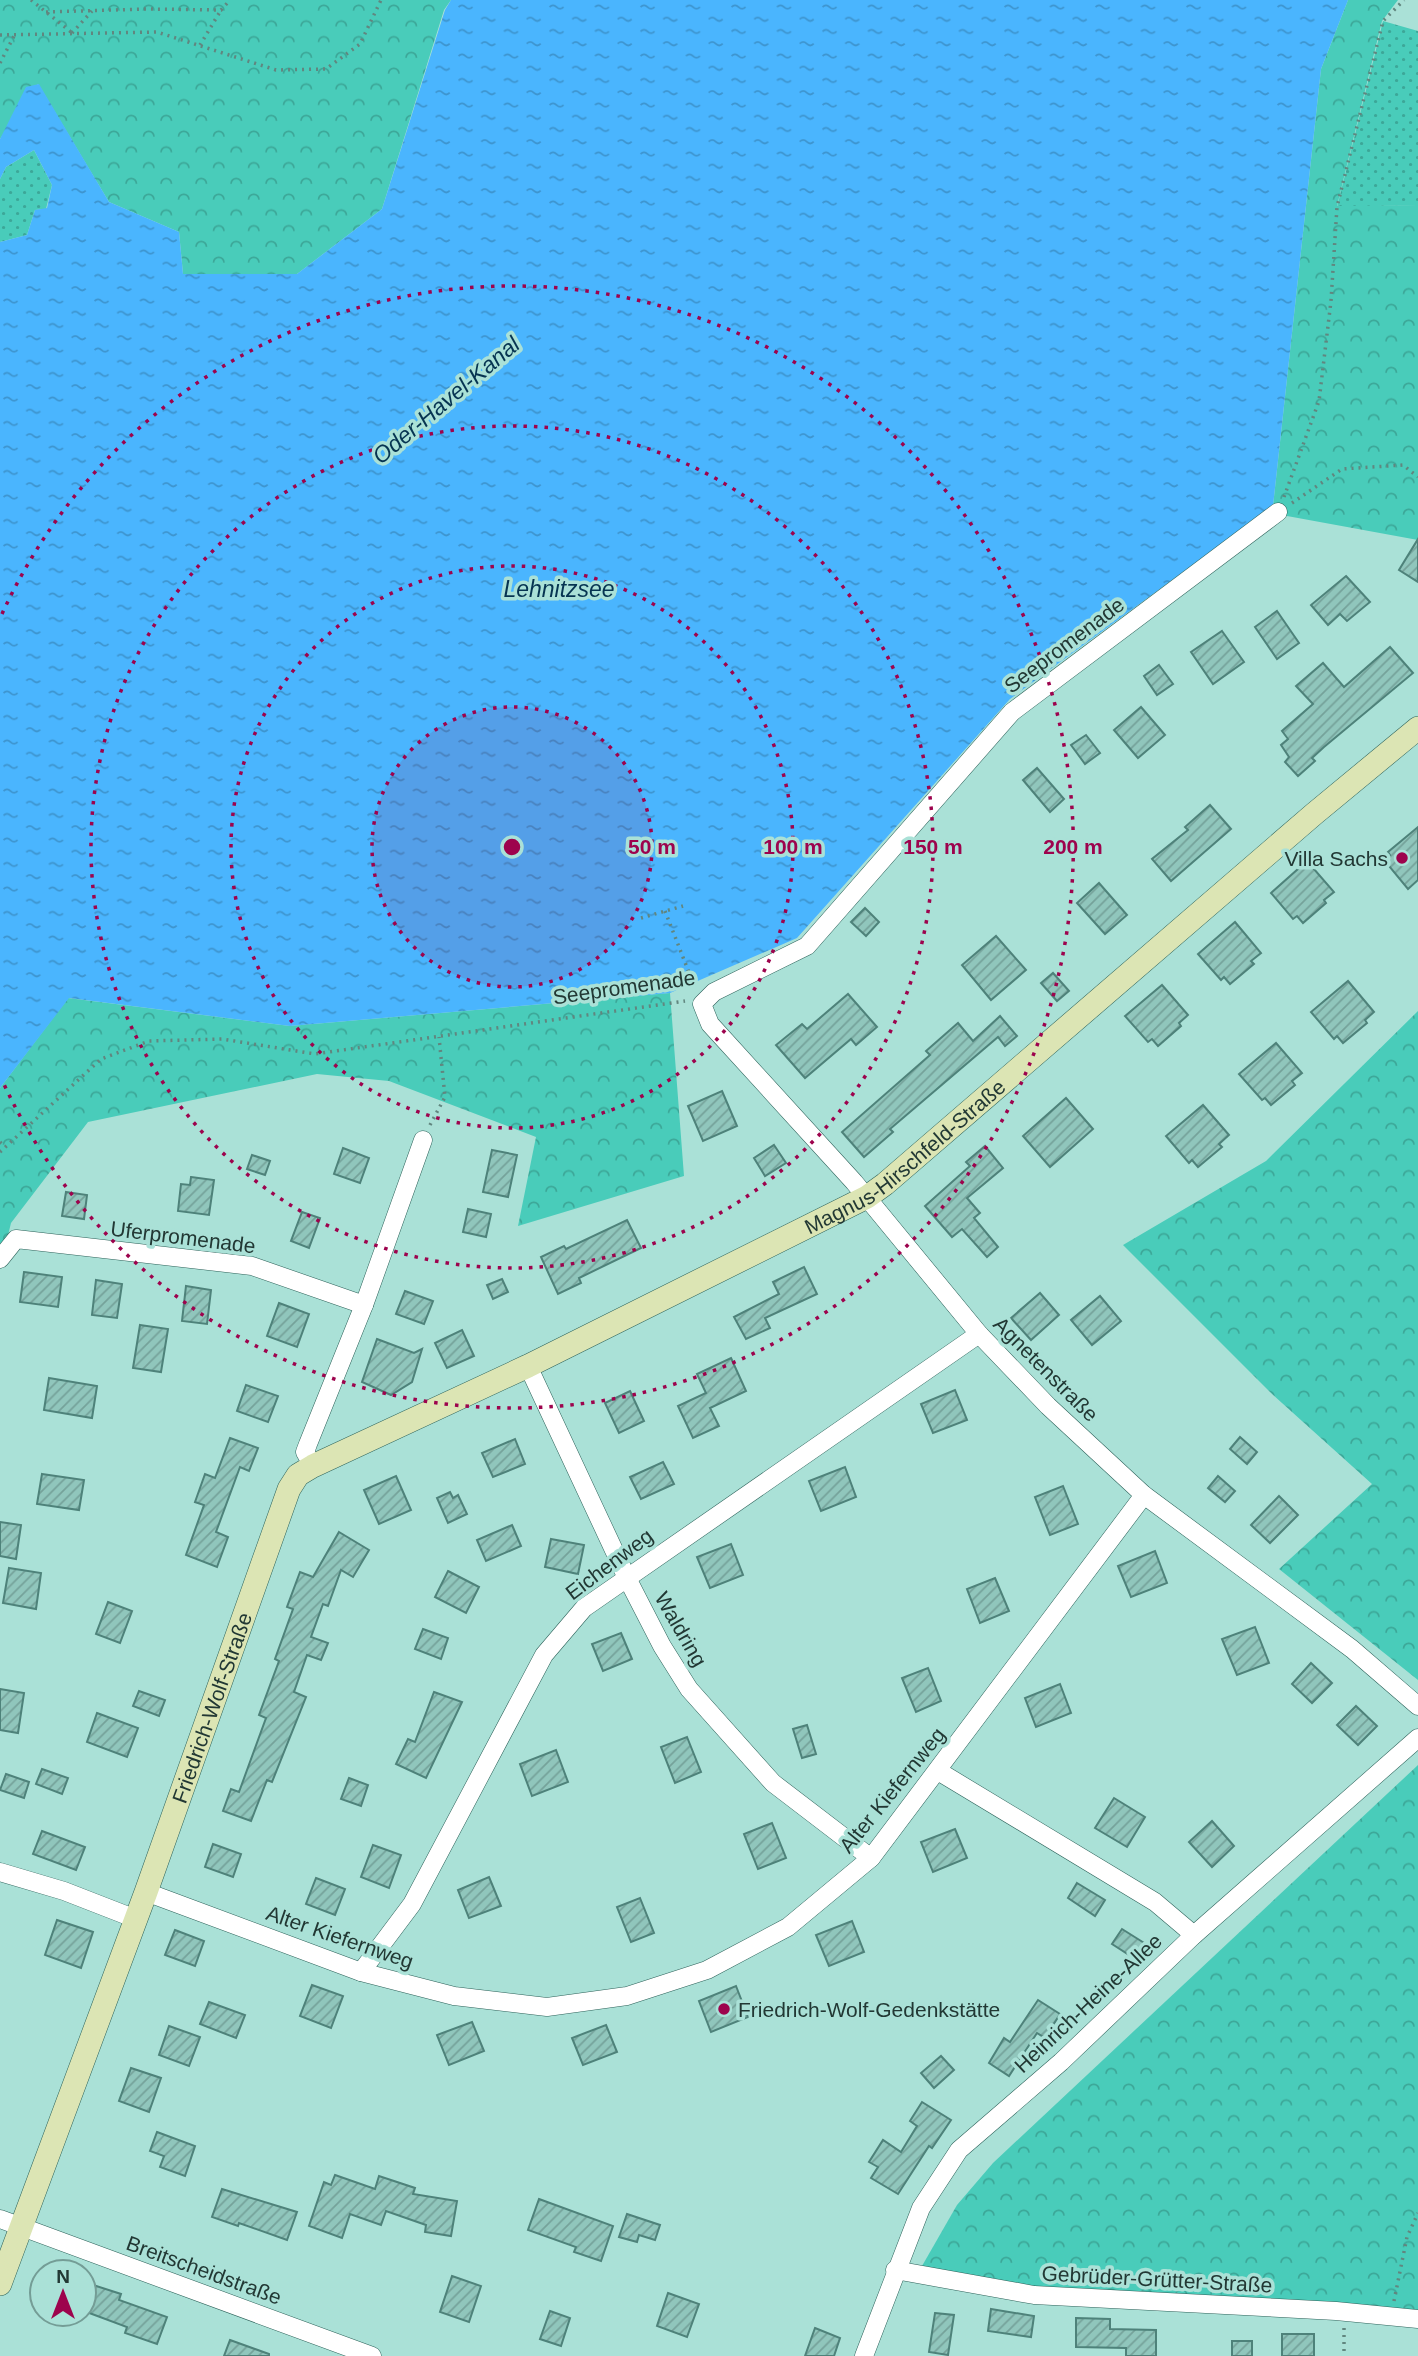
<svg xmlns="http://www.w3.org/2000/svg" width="1418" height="2356" font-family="Helvetica,sans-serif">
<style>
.grass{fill:url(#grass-dots)}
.forest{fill:url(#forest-crowns)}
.water{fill:url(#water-ripples)}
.building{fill:url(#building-hatch);stroke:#4e827a;stroke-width:2}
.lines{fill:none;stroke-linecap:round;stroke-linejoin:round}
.street-casing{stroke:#2d625a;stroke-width:19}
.secondary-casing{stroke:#2d625a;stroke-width:24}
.path{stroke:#61867f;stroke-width:3.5;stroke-dasharray:2 5;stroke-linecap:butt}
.street{stroke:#fff;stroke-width:18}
.secondary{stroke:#dce5b4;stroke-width:23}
.ring{fill:none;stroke:#9d034d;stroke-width:3.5;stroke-dasharray:3.5 7}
.poi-dot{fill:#9d034d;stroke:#aae1d7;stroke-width:2.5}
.labels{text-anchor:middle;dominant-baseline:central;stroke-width:7;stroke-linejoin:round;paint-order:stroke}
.street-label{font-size:21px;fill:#223834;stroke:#aae1d7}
.poi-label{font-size:21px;fill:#223834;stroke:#aae1d7;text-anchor:end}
.water-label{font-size:23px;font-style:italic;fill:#063451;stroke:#aae1d7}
.centre{fill:#9d034d;stroke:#aae1d7;stroke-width:3.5}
.ring-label{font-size:21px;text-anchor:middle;font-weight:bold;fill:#9d034d;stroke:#aae1d7;stroke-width:7;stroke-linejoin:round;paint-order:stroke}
</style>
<defs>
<pattern id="grass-dots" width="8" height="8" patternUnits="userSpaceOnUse" patternTransform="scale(1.75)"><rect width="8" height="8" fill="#49ccba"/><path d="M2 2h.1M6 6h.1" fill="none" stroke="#3ca798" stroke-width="1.8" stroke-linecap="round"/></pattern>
<pattern id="forest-crowns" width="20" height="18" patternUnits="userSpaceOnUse" patternTransform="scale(1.75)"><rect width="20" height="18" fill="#49ccba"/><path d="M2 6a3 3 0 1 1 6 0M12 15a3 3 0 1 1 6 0" fill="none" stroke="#3ca798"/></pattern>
<pattern id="water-ripples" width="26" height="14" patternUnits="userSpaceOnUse" patternTransform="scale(1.75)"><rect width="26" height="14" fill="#4ab5fe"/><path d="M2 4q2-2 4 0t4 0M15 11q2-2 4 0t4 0" fill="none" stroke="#3d94ce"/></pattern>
<pattern id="building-hatch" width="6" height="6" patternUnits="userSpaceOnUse" patternTransform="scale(1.75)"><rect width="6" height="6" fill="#90c6bc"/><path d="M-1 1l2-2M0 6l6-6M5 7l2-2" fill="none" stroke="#75a29a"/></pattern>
</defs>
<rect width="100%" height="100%" fill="#aae1d7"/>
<g class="grass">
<path d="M1383 21 1418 31V205L1337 207Z"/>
<path d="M34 150 52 185 46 209 35 210 27 235 0 242V179L6 167Z"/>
</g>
<g class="forest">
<path d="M0 0H451L444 10 382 209 297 274H183L179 232 109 202 38 84 0 139Z"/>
<path d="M1348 0H1398L1382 21 1337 206 1418 205V540L1287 516 1273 506 1321 69Z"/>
<path d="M670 993 684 1176 518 1226 536 1137 389 1081 317 1074 88 1122 11 1223 0 1268V1088L68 998 290 1026Z"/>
<path d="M1418 1011V1680L1279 1569 1372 1484 1272 1394 1123 1245 1266 1161Z"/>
<path d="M1418 1765V2311L1037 2287 922 2266 957 2205 993 2163Z"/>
</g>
<path class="water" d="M451 0H1348L1321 69 1273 506 1010 699 797 938 670 993 290 1026 69 998 0 1088V242L27 235 35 210 47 208 52 185 34 150 6 167 0 179V139L26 87 39 84 109 202 179 232 183 274H297L382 209 445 10Z"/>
<g class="building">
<path d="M1418 539V582L1399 570Z"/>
<path d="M1346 576 1370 602 1347 621 1340 614 1328 625 1311 605Z"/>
<path d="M1277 611 1299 643 1277 659 1255 627Z"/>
<path d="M1222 631 1244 662 1213 684 1191 652Z"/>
<path d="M1390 647 1413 673 1324 747 1312 758 1315 761 1298 776 1285 762 1289 757 1281 745 1288 739 1282 731 1313 704 1296 686 1323 663 1344 687Z"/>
<path d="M1159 665 1173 684 1157 695 1144 676Z"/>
<path d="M1141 707 1165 735 1138 758 1114 730Z"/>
<path d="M1086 735 1100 753 1085 764 1071 745Z"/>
<path d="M1037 768 1064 799 1050 812 1023 780Z"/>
<path d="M1210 805 1231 829 1171 881 1152 859 1188 830 1185 827Z"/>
<path d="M1418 827V880L1408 889 1384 860 1390 855 1388 852Z"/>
<path d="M1307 861 1334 892 1324 900 1326 903 1303 923 1297 916 1293 919 1271 893Z"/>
<path d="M1099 883 1127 915 1105 934 1077 903Z"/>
<path d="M865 908 879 922 866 936 851 922Z"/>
<path d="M1235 922 1261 953 1251 961 1254 964 1230 984 1224 977 1221 980 1198 954Z"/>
<path d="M996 936 1026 970 991 1000 962 965Z"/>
<path d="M1053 973 1069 991 1057 1001 1041 983Z"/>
<path d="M1348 981 1374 1012 1365 1020 1367 1023 1343 1043 1337 1036 1334 1039 1311 1012Z"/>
<path d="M1162 985 1188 1015 1179 1023 1181 1026 1158 1046 1152 1039 1148 1042 1125 1016Z"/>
<path d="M848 994 877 1027 856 1045 851 1039 805 1078 776 1045 802 1024 807 1029Z"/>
<path d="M1000 1016 1017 1036 1005 1046 998 1037 890 1129 893 1132 864 1157 842 1132 930 1055 926 1051 958 1023 973 1041Z"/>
<path d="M1276 1043 1302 1073 1292 1081 1295 1085 1271 1105 1265 1098 1262 1100 1239 1074Z"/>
<path d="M722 1091 737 1126 703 1141 688 1106Z"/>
<path d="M1066 1098 1093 1129 1050 1167 1023 1136Z"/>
<path d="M1203 1105 1229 1135 1219 1144 1222 1147 1198 1167 1192 1160 1189 1163 1166 1136Z"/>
<path d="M774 1145 786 1163 765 1176 754 1158Z"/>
<path d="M985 1146 1003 1168 967 1198 980 1213 974 1218 998 1247 987 1257 962 1229 952 1237 925 1206 970 1166 966 1162Z"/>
<path d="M343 1148 369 1158 360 1183 334 1174Z"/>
<path d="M492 1150 517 1155 508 1197 483 1192Z"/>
<path d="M252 1155 270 1161 265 1175 247 1169Z"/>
<path d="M191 1177 214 1180 209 1215 178 1211 181 1184 190 1185Z"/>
<path d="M66 1192 87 1195 84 1219 62 1216Z"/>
<path d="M468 1209 491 1214 486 1237 463 1232Z"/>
<path d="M302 1212 320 1218 309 1248 291 1241Z"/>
<path d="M627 1220 641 1248 579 1278 581 1283 558 1294 541 1257 564 1246 566 1249Z"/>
<path d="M804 1267 817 1294 765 1318 770 1328 746 1339 734 1317 779 1294 773 1282Z"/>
<path d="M24 1272 62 1277 58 1307 20 1302Z"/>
<path d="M502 1279 508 1292 493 1299 487 1285Z"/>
<path d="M96 1280 122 1284 117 1318 92 1315Z"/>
<path d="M186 1286 211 1290 207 1324 182 1321Z"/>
<path d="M405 1291 433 1301 424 1324 396 1314Z"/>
<path d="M1040 1293 1059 1315 1031 1340 1011 1318Z"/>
<path d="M1100 1296 1121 1321 1092 1345 1071 1320Z"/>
<path d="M279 1303 309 1314 297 1347 267 1336Z"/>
<path d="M140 1325 168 1329 161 1372 133 1368Z"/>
<path d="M462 1330 474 1356 447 1368 435 1343Z"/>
<path d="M377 1339 414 1353 422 1349 412 1382 391 1395 362 1382Z"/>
<path d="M731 1358 746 1391 710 1408 719 1426 693 1438 678 1406 706 1393 697 1374Z"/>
<path d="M49 1378 97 1386 92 1418 44 1410Z"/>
<path d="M246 1385 278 1396 268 1422 237 1411Z"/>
<path d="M955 1390 967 1420 933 1433 921 1404Z"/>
<path d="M630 1391 644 1421 619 1433 605 1403Z"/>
<path d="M1240 1437 1257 1452 1247 1464 1230 1449Z"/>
<path d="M230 1438 258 1448 249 1471 240 1467 216 1532 228 1537 217 1567 186 1555 204 1505 195 1502 205 1474 215 1478Z"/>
<path d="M515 1439 525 1464 493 1477 482 1453Z"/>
<path d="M663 1462 674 1484 641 1499 630 1477Z"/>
<path d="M845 1467 856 1497 821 1511 809 1481Z"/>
<path d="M42 1474 84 1480 79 1510 37 1504Z"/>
<path d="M396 1476 411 1510 379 1524 364 1490Z"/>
<path d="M1218 1476 1235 1491 1225 1502 1208 1488Z"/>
<path d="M1063 1486 1078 1524 1050 1535 1035 1497Z"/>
<path d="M450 1492 453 1498 458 1495 467 1514 448 1523 437 1498Z"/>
<path d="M1279 1496 1298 1515 1270 1543 1251 1525Z"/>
<path d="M0 1522 21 1525 16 1559 0 1556Z"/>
<path d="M512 1525 521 1546 486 1561 477 1540Z"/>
<path d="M339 1532 369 1550 353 1577 341 1570 328 1606 323 1604 311 1637 328 1643 321 1660 307 1655 294 1692 306 1697 272 1782 267 1780 251 1821 223 1811 231 1789 239 1792 266 1718 259 1715 279 1661 275 1659 293 1609 287 1607 300 1572 313 1577Z"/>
<path d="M551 1539 584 1545 578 1574 545 1567Z"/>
<path d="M731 1544 743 1575 710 1588 697 1557Z"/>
<path d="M1155 1551 1167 1583 1131 1597 1118 1566Z"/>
<path d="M9 1568 41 1573 36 1609 3 1603Z"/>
<path d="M448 1571 479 1587 466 1613 435 1597Z"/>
<path d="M995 1578 1009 1611 980 1623 967 1589Z"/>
<path d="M108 1602 132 1611 120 1643 96 1634Z"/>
<path d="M1255 1627 1269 1663 1237 1675 1222 1639Z"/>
<path d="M423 1629 448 1638 441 1659 415 1649Z"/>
<path d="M621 1633 632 1659 603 1671 592 1644Z"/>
<path d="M1311 1663 1332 1683 1312 1703 1292 1684Z"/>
<path d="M928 1668 941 1701 916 1712 902 1678Z"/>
<path d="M1060 1684 1071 1713 1036 1727 1025 1698Z"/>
<path d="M0 1689 24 1693 18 1733 0 1730Z"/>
<path d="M139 1691 165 1700 159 1716 133 1706Z"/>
<path d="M434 1692 462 1702 426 1778 396 1764 408 1739 415 1742Z"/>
<path d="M1356 1706 1377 1726 1358 1745 1337 1725Z"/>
<path d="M97 1713 138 1728 127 1757 87 1742Z"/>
<path d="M807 1725 816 1754 802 1758 793 1729Z"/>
<path d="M687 1737 701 1772 675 1783 661 1747Z"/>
<path d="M556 1750 568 1782 532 1796 520 1764Z"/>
<path d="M42 1769 68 1778 62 1794 36 1784Z"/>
<path d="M6 1774 29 1782 24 1798 0 1790Z"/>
<path d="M349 1778 368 1785 361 1806 341 1799Z"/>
<path d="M1114 1798 1145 1817 1127 1847 1095 1828Z"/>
<path d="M1212 1821 1234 1846 1212 1867 1189 1842Z"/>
<path d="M772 1823 786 1858 758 1869 744 1834Z"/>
<path d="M955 1829 967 1858 933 1872 921 1842Z"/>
<path d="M42 1831 85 1847 76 1870 33 1854Z"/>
<path d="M213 1844 241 1854 233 1877 205 1867Z"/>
<path d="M373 1845 401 1855 389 1888 361 1877Z"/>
<path d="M489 1877 501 1906 469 1918 458 1890Z"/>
<path d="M316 1878 345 1889 335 1915 306 1904Z"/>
<path d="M1077 1883 1105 1900 1095 1916 1068 1898Z"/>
<path d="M640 1898 654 1933 631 1942 617 1907Z"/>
<path d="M57 1920 93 1932 81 1968 45 1955Z"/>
<path d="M852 1921 864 1952 829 1966 816 1935Z"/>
<path d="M1122 1929 1149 1946 1140 1962 1112 1944Z"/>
<path d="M175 1930 204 1941 195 1966 165 1955Z"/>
<path d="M312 1985 343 1996 331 2028 300 2016Z"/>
<path d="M736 1986 748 2017 711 2032 699 2001Z"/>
<path d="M1038 2000 1060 2014 1045 2038 1037 2033 1009 2076 989 2063 1004 2038 1010 2042Z"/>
<path d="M209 2002 245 2015 236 2038 200 2024Z"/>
<path d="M472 2022 484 2051 449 2065 437 2035Z"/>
<path d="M606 2025 617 2052 583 2065 572 2038Z"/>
<path d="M169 2026 200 2037 189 2066 159 2055Z"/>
<path d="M941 2056 954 2070 934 2088 921 2073Z"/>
<path d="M131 2068 161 2078 149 2112 119 2101Z"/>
<path d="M922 2102 951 2120 932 2148 929 2146 898 2194 871 2178 878 2167 869 2162 883 2140 901 2152 917 2126 910 2121Z"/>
<path d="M157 2132 195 2146 185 2176 160 2167 164 2156 150 2151Z"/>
<path d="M335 2175 375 2189 379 2176 415 2188 413 2194 457 2201 451 2236 425 2232 426 2225 386 2211 381 2225 350 2214 342 2238 309 2226 324 2182 331 2185Z"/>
<path d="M222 2189 297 2212 287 2240 239 2223 238 2226 212 2217Z"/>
<path d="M539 2199 613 2226 601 2261 574 2252 576 2247 528 2230Z"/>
<path d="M627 2214 660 2225 655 2240 639 2235 637 2242 619 2237Z"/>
<path d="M452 2276 481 2286 469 2322 440 2312Z"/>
<path d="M87 2283 121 2294 119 2300 167 2317 157 2344 125 2333 127 2327 84 2311Z"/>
<path d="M668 2293 699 2304 687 2337 657 2326Z"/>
<path d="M991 2309 1034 2316 1031 2337 988 2331Z"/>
<path d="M550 2311 570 2318 561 2346 540 2339Z"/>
<path d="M935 2313 954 2315 948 2355 929 2352Z"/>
<path d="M1076 2318 1110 2319V2329L1156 2330V2356H1126V2348L1076 2347Z"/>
<path d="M815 2328 840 2338 834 2356H805Z"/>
<rect x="1282" y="2334" width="32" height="22"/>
<path d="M230 2340 269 2354V2356H224Z"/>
<rect x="1232" y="2341" width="20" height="15"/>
</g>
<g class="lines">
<g class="street-casing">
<g id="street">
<path d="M1278 512 1012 712 807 946 714 992 702 1004 710 1024 854 1182 979 1334 1048 1406 1144 1495 1352 1649 1418 1706"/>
<path d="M0 1259 16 1239 252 1266 364 1305"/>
<path d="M528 1366 626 1576 662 1646 689 1689 773 1783 871 1858"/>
<path d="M313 1466 305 1452 308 1444 364 1305 423 1140"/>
<path d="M938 1771 1155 1902 1194 1935"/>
<path d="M0 1872 64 1891 136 1919"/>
<path d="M146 1892 361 1972 454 1996 547 2007 627 1996 707 1970 788 1927 871 1858 1144 1495"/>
<path d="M361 1972 412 1904 544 1655 584 1608 979 1334"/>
<path d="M0 2219 372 2356"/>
<path d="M895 2270 1034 2295 1336 2311 1418 2319"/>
<path d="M864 2356 921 2208 959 2150 1061 2062 1194 1935 1418 1738"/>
</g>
</g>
<g class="secondary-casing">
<g id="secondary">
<path id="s1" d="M0 2284 146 1892 289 1489 298 1475 313 1466 528 1366 867 1197 885 1184 1314 814 1418 728"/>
</g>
</g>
<g class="path">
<path d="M31 0 71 32"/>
<path d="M46 12 146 9 221 10 230 0"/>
<path d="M72 33 92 11"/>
<path d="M0 35 157 32 276 70 326 69 360 44 381 0"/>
<path d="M200 45 221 10"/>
<path d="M0 63 14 36"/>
<path d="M1284 497 1319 401 1331 301 1337 207 1383 21 1404 0"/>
<path d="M1292 503 1342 469 1403 465 1418 477"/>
<path d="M665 911 695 988"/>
<path d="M641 918 683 906"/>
<path d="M430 1125 445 1097 439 1037"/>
<path d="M0 1142 5 1147"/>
<path d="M0 1152 101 1059 149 1041 222 1039 315 1054 685 1001"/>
<path d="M1394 2301 1407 2237 1418 2213"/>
<path d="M1344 2328V2356"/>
</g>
<use href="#street" class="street"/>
<use href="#secondary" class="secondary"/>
</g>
<circle cx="512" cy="847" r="140" fill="#9d034d" fill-opacity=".12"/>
<g class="ring">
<circle cx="512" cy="847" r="140"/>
<circle cx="512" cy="847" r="281"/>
<circle cx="512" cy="847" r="421"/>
<path d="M2 614A561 561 0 1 1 2 1080"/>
</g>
<g class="poi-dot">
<circle cx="1402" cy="858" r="7"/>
<circle cx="724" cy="2009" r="7"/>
</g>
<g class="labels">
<g class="street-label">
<text transform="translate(1064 645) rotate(-37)">Seepromenade</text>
<text transform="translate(624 987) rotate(-8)">Seepromenade</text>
<text stroke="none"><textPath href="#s1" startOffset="1550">Magnus-Hirschfeld-Straße</textPath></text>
<text transform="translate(183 1237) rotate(7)">Uferpromenade</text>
<text transform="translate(1046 1369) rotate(45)">Agnetenstraße</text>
<text transform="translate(609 1564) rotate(-37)">Eichenweg</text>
<text transform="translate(681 1629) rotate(60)">Waldring</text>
<text stroke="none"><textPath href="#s1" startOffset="614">Friedrich-Wolf-Straße</textPath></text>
<text transform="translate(892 1790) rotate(-51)">Alter Kiefernweg</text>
<text transform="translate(340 1937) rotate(19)">Alter Kiefernweg</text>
<text transform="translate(1088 2003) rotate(-43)">Heinrich-Heine-Allee</text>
<text transform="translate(204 2270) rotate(20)">Breitscheidstraße</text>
<text transform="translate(1157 2279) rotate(3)">Gebrüder-Grütter-Straße</text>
</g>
<g class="poi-label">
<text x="1388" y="858">Villa Sachs</text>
<text x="738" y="2009" text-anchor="start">Friedrich-Wolf-Gedenkstätte</text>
</g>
<g class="water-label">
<text transform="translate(446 400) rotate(-40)">Oder-Havel-Kanal</text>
<text x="559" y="589">Lehnitzsee</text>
</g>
</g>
<circle cx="512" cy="847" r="10" class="centre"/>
<g class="ring-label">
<text x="652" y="854">50 m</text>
<text x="793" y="854">100 m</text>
<text x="933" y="854">150 m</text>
<text x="1073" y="854">200 m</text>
</g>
<g transform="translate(63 2293)"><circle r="33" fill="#aae1d7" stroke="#749d96" stroke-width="2"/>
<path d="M0-5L12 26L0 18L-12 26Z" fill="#9d034d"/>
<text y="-10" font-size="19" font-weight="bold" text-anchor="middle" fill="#223834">N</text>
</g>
</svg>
